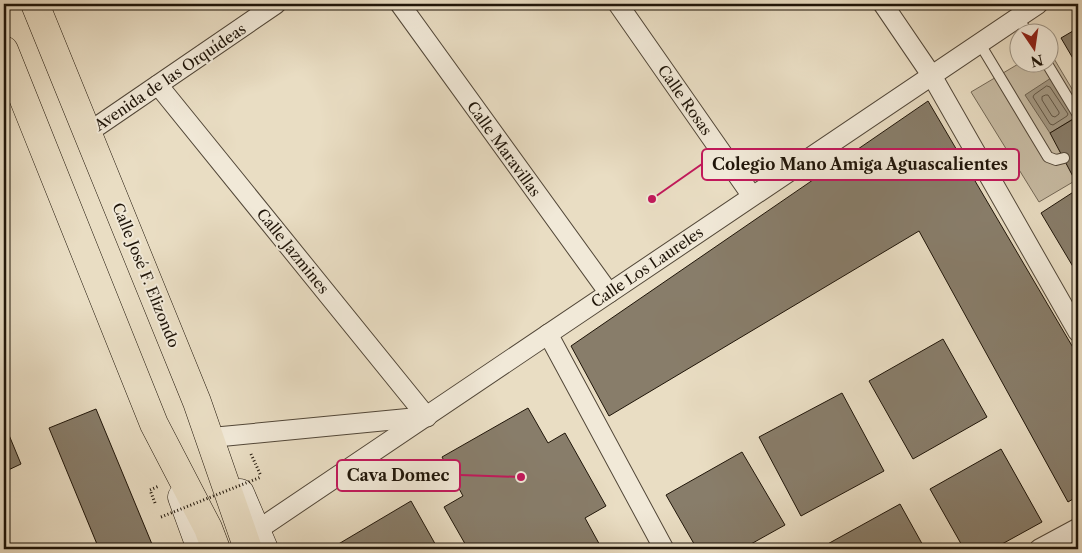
<svg xmlns="http://www.w3.org/2000/svg" width="1082" height="553" font-family="'Libre Caslon Text',serif">
<style>
.green{fill:#c7bba3;stroke:#736856}
.water{fill:#a49984;stroke:#6f6453}
.lines{fill:none;stroke-linecap:round;stroke-linejoin:round}
.shore{stroke:#625746;stroke-width:1}
.building{fill:#887d6a;stroke:#1f1509}
.lane-casing{stroke:#524738;stroke-width:12}
.street-casing{stroke:#524738;stroke-width:21}
.secondary-casing{stroke:#1f1509;stroke-width:29}
.primary-casing{stroke:#1f1509;stroke-width:29}
.path{stroke:#1f1509;stroke-width:3;stroke-dasharray:1 2.5;stroke-linecap:butt}
.lane{stroke:#f1e9d8;stroke-width:10}
.street{stroke:#f1e9d8;stroke-width:19}
.secondary{stroke:#f1e9d8;stroke-width:28}
.primary{stroke:#e9ddc3;stroke-width:28}
.path-bridge{stroke:#1f1509;stroke-width:3;stroke-dasharray:1 2.5;stroke-linecap:butt}
.labels{text-anchor:middle;dominant-baseline:central;stroke-width:4;stroke-linejoin:round;paint-order:stroke}
.street-label{font-size:15px;fill:#1f1509;stroke:#f1e9d8}
.leader{fill:none;stroke:#c2185b;stroke-width:2}
.callout-dot{fill:#c2185b;stroke:#f1e9d8;stroke-width:2}
.callout{fill:#f1e9d8;stroke:#c2185b;stroke-width:2}
.callout-label{font-size:16px;text-anchor:middle;font-weight:bold;fill:#1f1509}
</style>
<rect width="100%" height="100%" fill="#e9ddc3"/>
<filter id="stains"><feTurbulence type="fractalNoise" baseFrequency=".004" numOctaves="4"/><feColorMatrix values="0 0 0 0 .2 0 0 0 0 .09 0 0 0 0 .02 0 0 0 .5 -.17"/></filter>
<radialGradient id="worn" r=".72"><stop offset=".6" stop-color="#630" stop-opacity="0"/><stop offset="1" stop-color="#630" stop-opacity=".3"/></radialGradient>
<path class="green" d="M1050 52 1078 99V179L1039 202 971 92 1020 63 1050 62Z"/>
<path class="water" d="M1051 78 1076 117 1050 133 1025 95Z"/>
<g class="lines">
<g class="shore">
<path d="M1047 86 1050 87 1068 114 1067 116 1053 125 1050 124 1033 97 1034 95Z"/>
<path d="M1046 95H1048L1059 112V114L1055 117 1052 116 1042 100V97Z"/>
</g>
</g>
<g class="building">
<path d="M1078 28V67L1061 38Z"/>
<path d="M928 101 1078 356V496L1068 502 919 231 609 416 571 346Z"/>
<path d="M1075 118 1078 123V186L1050 133Z"/>
<path d="M1078 189V275L1041 213Z"/>
<path d="M943 339 987 417 913 459 869 381Z"/>
<path d="M842 393 884 471 801 516 759 437Z"/>
<path d="M528 408 548 443 565 433 606 506 585 518 602 549H468L444 507 463 496 442 457Z"/>
<path d="M96 409 154 549H99L49 428Z"/>
<path d="M4 423 21 464 4 472Z"/>
<path d="M1001 449 1042 522 993 549H964L930 489Z"/>
<path d="M742 452 785 525 742 549H697L666 495Z"/>
<path d="M411 501 438 549H330Z"/>
<path d="M900 504 925 549H825L824 546Z"/>
</g>
<g class="lines">
<g class="lane-casing">
<g id="lane">
<path d="M1018 18 1027 32"/>
<path d="M980 44 1048 157 1056 160 1064 158"/>
<path d="M1046 62 1078 115"/>
</g>
</g>
<g class="street-casing">
<g id="street">
<path d="M400 4 609 293"/>
<path d="M618 4 752 196"/>
<path d="M883 4 932 76 1078 332"/>
<path d="M158 85 427 417"/>
<path d="M89 132 276 4"/>
<path d="M548 334 664 549"/>
<path d="M217 437 423 417"/>
<path d="M256 531 1038 4"/>
<path d="M1039 549 1078 528"/>
</g>
</g>
<g class="secondary-casing">
<g id="secondary">
<path d="M240 493 264 549"/>
<path d="M182 497 201 549"/>
</g>
</g>
<g class="primary-casing">
<g id="primary">
<path d="M35 4 197 402 248 549"/>
<path d="M4 50 154 424 208 528 216 549"/>
</g>
</g>
<g class="path">
<path d="M251 454 261 476"/>
<path d="M155 503 150 490 159 486"/>
</g>
<use href="#lane" class="lane"/>
<use href="#street" class="street"/>
<use href="#secondary" class="secondary"/>
<use href="#primary" class="primary"/>
<path class="path-bridge" d="M161 517 261 477"/>
</g>
<g class="labels">
<g class="street-label">
<text transform="translate(170 77) rotate(-34)">Avenida de las Orquídeas</text>
<text transform="translate(685 100) rotate(55)">Calle Rosas</text>
<text transform="translate(504 149) rotate(54)">Calle Maravillas</text>
<text transform="translate(293 251) rotate(51)">Calle Jazmines</text>
<text transform="translate(647 267) rotate(-34)">Calle Los Laureles</text>
<text transform="translate(146 275) rotate(68)">Calle José F. Elizondo</text>
</g>
</g>
<path class="leader" d="M652 199L702 164M521 477L460 475"/>
<g class="callout-dot">
<circle cx="652" cy="199" r="5"/>
<circle cx="521" cy="477" r="5"/>
</g>
<g class="callout">
<rect x="702" y="149" width="317" height="31" rx="5"/>
<rect x="337" y="460" width="123" height="31" rx="5"/>
</g>
<g class="callout-label">
<text x="860" y="170">Colegio Mano Amiga Aguascalientes</text>
<text x="398" y="481">Cava Domec</text>
</g>
<rect width="1082" height="553" fill="none" stroke="#e9ddc3" stroke-width="20"/>
<rect x="5" y="5" width="1072" height="543" fill="none" stroke="#1f1509" stroke-width="2.5"/>
<rect x="10" y="10" width="1062" height="533" fill="none" stroke="#1f1509"/>
<g transform="translate(1034 48) rotate(167)"><circle r="24" fill="#f1e9d8" stroke="#9d9485"/>
<path d="M0-4L9 19L0 12L-9 19Z" fill="#8f2418"/>
<text y="-8" font-size="14" font-weight="bold" text-anchor="middle" fill="#1f1509">N</text>
</g>
<rect width="100%" height="100%" filter="url(#stains)"/>
<rect width="100%" height="100%" fill="url(#worn)"/>
</svg>
